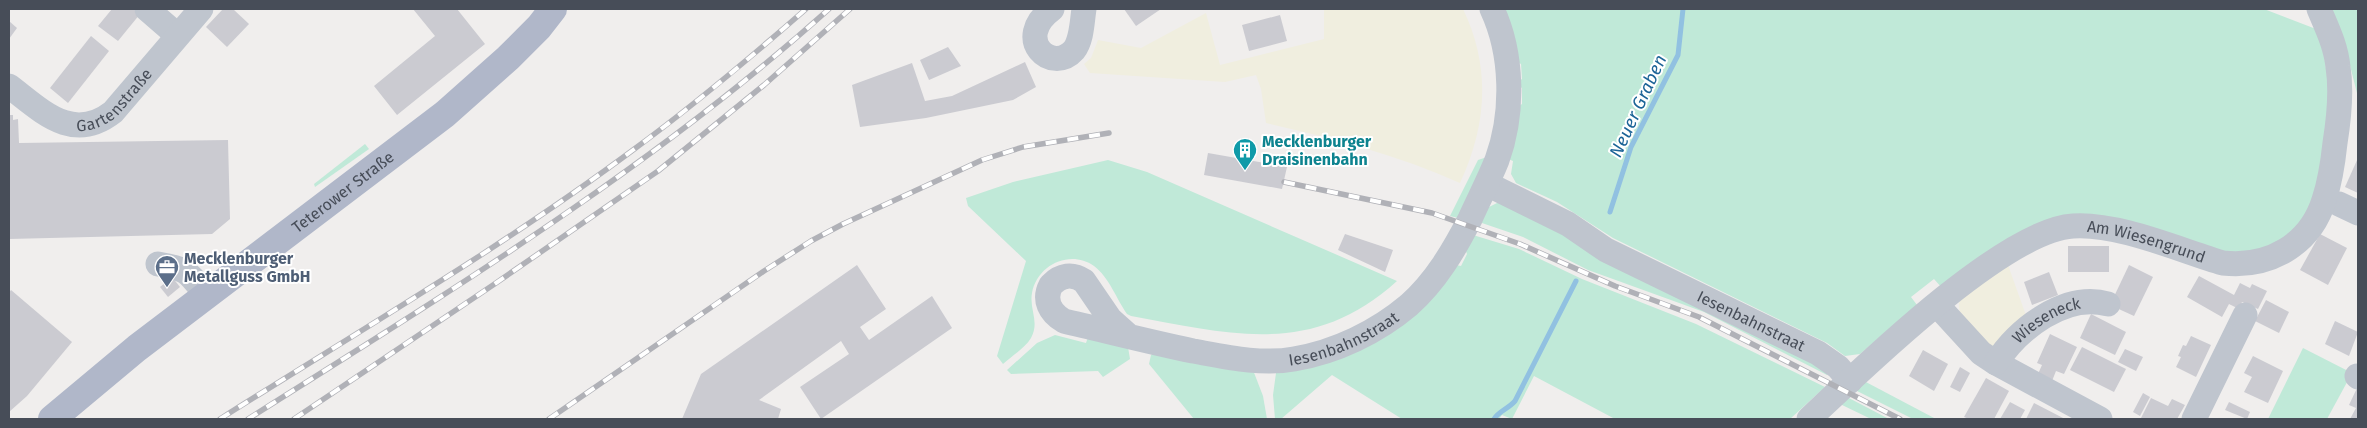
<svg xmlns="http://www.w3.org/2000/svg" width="2367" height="428" font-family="'Fira Sans',sans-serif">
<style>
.green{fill:#c0e9d8}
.sand{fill:#f0eedf}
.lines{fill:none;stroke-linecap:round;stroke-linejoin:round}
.stream{stroke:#91c1e1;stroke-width:5}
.building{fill:#cbcbd1}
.minor{stroke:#bfc5ce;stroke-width:25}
.major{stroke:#b0b7c9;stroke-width:28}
.rail-casing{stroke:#b0b1b7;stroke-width:5.5}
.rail{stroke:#fff;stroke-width:4;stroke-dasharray:11;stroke-linecap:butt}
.labels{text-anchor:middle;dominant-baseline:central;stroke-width:4;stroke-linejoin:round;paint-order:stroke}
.street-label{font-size:16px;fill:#474d58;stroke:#fff}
.culture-label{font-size:16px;font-weight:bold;fill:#0d838f;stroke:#fff;text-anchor:start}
.service-label{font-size:16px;font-weight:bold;fill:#4e5e75;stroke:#fff;text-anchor:start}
.water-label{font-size:18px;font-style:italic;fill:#1c6497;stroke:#fff}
</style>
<rect width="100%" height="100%" fill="#f0eeed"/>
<g class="green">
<path d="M1504 9H2264L2316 29 2323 48 2330 96 2323 161 2309 215 2283 242 2240 256 2096 219 1942 288 1934 279 1911 297 1917 305 1860 354 1845 356 1827 343 1613 238 1557 202 1516 183 1511 174 1513 161 1508 159 1519 106 1522 104V88L1519 86V81L1522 79 1521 64 1517 62Z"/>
<path d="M2330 9H2358V97L2343 38Z"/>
<path d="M365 144 369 149 315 187 314 184Z"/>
<path d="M1484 158 1486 159 1458 218 1450 216 1478 160Z"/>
<path d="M1108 160 1147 172 1397 281C1312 358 1231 334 1131 316L1127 314C1117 300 1109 277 1094 266 1070 249 1037 265 1032 293 1029 309 1040 322 1031 338 1025 348 1012 356 1003 364L997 356 1026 261 968 206 966 198 1013 182Z"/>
<path d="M1501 201 1829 368 1827 375 1704 312 1588 270 1523 237 1479 222 1487 208Z"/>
<path d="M1473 235 1519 249 1582 279 1696 324 1825 387 1790 419H1615L1534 376 1512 419 1502 415 1499 419H1402L1332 375 1281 419H1275L1273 395 1276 373 1295 368 1456 265 1461 266 1467 254 1465 249Z"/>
<path d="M1055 335 1086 343 1088 337 1128 347 1130 359 1103 377 1098 371 1011 374 1007 370 1037 343Z"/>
<path d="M2303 348 2352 373 2327 419H2268Z"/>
<path d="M1155 352 1253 370 1263 396 1267 419H1194L1149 364 1151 355Z"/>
<path d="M1864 381 1936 419H1913L1855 390Z"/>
<path d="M1847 397 1889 419H1871L1840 404Z"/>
</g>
<g class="sand">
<path d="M1324 9H1463C1491 67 1487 125 1460 183 1398 155 1332 138 1266 123L1261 89 1256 75 1225 82 1090 73 1084 64 1091 58 1098 40 1141 48 1206 13 1220 65 1324 39Z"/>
<path d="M2008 265 2028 321 1992 353C1981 339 1953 318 1960 299Z"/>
</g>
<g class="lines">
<g class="stream">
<path d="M1610 212 1631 147 1678 55 1683 9"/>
<path d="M1494 419C1499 411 1508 409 1515 401L1576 281"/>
</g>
</g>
<g class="building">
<path d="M112 9H133L140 14 118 41 98 26Z"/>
<path d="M223 9H233L249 24 227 47 206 27Z"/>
<path d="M413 9H457L485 44 397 115 374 86 435 36Z"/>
<path d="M1124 9H1161L1136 26Z"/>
<path d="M1280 15 1287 41 1249 51 1242 25Z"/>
<path d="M9 21 17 28 9 39Z"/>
<path d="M91 36 109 51 68 103 50 88Z"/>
<path d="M948 47 961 66 929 80 920 60Z"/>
<path d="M1025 62 1036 87 1013 100 926 118 860 127 852 85 912 63 925 101 952 96Z"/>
<path d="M9 115H13V120L18 119 19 143 228 140 230 219 212 234 9 239Z"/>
<path d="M1208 153 1287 167 1282 189 1204 175Z"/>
<path d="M2358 158V193L2345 187Z"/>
<path d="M1345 234 1393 250 1385 272 1338 250Z"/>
<path d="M2320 234 2347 248 2328 285 2300 270Z"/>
<rect x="2068" y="246" width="41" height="26"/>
<path d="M857 265 886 309 860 327 869 340 932 296 952 328 821 419 800 387 849 354 841 341 759 400 781 409 778 419H682L701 374Z"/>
<path d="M2129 265 2153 277 2134 316 2110 305Z"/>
<path d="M2049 272 2058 295 2032 305 2024 282Z"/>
<path d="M2199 276 2234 295 2240 283 2250 288 2252 284 2267 291 2258 309 2242 302 2239 309 2229 304 2222 317 2187 297Z"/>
<path d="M172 277 180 287 168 297 160 287Z"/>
<path d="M11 290 72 342 27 396 9 412V293Z"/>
<path d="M2266 300 2289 312 2279 333 2255 321Z"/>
<path d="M2091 314 2126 332 2115 355 2080 338Z"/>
<path d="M2335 321 2358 332 2349 356 2325 344Z"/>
<path d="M2050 334 2077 347 2064 374 2056 371 2052 381 2038 374 2042 365 2037 363Z"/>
<path d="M2191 336 2211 345 2196 377 2176 367 2181 357 2178 356 2183 345 2186 346Z"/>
<path d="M2082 347 2126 369 2114 392 2070 370Z"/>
<path d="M2125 349 2143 357 2136 371 2118 362Z"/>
<path d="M1923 350 1948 364 1934 391 1909 376Z"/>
<path d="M2253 356 2283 371 2268 403 2244 392 2252 377 2244 373Z"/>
<path d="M1960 367 1970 373 1960 392 1950 387Z"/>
<path d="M1986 378 2009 391 1994 419H1969L1964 417Z"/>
<path d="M2358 386V419H2350L2356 408 2349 405Z"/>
<path d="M2143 393 2150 397 2140 416 2133 412Z"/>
<path d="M2151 398 2168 406 2172 399 2185 405 2177 419H2142L2141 418Z"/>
<path d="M2010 402 2025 410 2020 419H2000Z"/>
<path d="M2229 402 2250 412 2247 419 2225 410Z"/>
<path d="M2034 403 2065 419H2026Z"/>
</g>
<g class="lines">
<g class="minor">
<path d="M147 9 177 35"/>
<path d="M1052 9C1012 39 1052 75 1074 50 1082 40 1082 21 1084 9"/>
<path id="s1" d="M9 86C41 110 72 144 113 112L201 9"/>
<path id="s2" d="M1487 184 1568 224 1606 250 1818 353 1838 367 1850 381"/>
<path d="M2339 204 2358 213"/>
<path d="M158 264C188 269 188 272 206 295"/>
<path d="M1937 305 1981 353 1996 363 2100 419"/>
<path id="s3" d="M1129 336 1110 319 1084 281C1072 273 1061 275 1051 285 1043 300 1050 313 1064 321 1107 331 1150 342 1193 351 1226 357 1261 365 1294 359 1336 352 1377 332 1409 305 1436 281 1454 250 1470 219 1479 199 1489 180 1497 160 1514 113 1513 54 1492 9"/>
<path id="s4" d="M1996 363C2018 329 2065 292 2108 304"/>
<path d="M2357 376 2358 377"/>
<path id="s5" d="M1809 419C1861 370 2004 230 2073 226 2118 223 2179 250 2223 263 2269 268 2310 245 2324 200 2330 182 2333 162 2335 143 2339 118 2342 92 2338 67 2336 46 2327 28 2319 9"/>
<path d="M2194 419 2245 315"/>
</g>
<path class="major" id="s6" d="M52 419 137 348 445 114 508 58 539 27 553 9"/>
<g class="rail-casing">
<g id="rail">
<path d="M1284 182 1432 213 1520 244 1615 286 1699 317 1900 419"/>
<path d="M220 419C359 331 501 248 633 150 693 106 750 58 806 9"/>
<path d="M248 419C449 292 652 168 829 9"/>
<path d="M294 419 496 283 658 171 764 85 850 9"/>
<path d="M549 419 764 271 811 241 843 224 982 160 1023 147 1109 133"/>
</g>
</g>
<use href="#rail" class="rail"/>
</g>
<defs>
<g id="building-pin" transform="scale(1.25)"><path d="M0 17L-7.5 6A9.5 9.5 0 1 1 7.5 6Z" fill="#0f9aa8" stroke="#fff"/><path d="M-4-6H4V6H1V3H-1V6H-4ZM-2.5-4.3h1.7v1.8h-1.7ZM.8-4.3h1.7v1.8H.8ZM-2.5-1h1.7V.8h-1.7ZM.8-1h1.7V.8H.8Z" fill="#fff"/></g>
<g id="office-pin" transform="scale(1.25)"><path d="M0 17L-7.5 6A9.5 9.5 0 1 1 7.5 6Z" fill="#5c6f8a" stroke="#fff"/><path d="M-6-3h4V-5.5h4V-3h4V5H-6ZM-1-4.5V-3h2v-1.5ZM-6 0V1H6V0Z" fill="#fff"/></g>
</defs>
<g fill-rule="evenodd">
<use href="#building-pin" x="1245" y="150"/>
<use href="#office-pin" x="167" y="267"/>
</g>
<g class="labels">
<g class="street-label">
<text stroke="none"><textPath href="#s1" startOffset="126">Gartenstraße</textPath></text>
<text stroke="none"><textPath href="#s6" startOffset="369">Teterower Straße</textPath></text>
<text stroke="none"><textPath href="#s5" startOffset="406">Am Wiesengrund</textPath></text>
<text stroke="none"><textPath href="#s2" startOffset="298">Iesenbahnstraat</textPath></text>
<text stroke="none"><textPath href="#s4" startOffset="68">Wieseneck</textPath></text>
<text stroke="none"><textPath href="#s3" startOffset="439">Iesenbahnstraat</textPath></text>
</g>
<g class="culture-label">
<text x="1262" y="141">Mecklenburger<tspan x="1262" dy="18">Draisinenbahn</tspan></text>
</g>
<g class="service-label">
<text x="184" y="258">Mecklenburger<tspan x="184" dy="18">Metallguss GmbH</tspan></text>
</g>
<g class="water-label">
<text transform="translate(1638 106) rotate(-65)">Neuer Graben</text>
</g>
</g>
<rect width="2367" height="428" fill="none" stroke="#474d58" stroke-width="20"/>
</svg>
